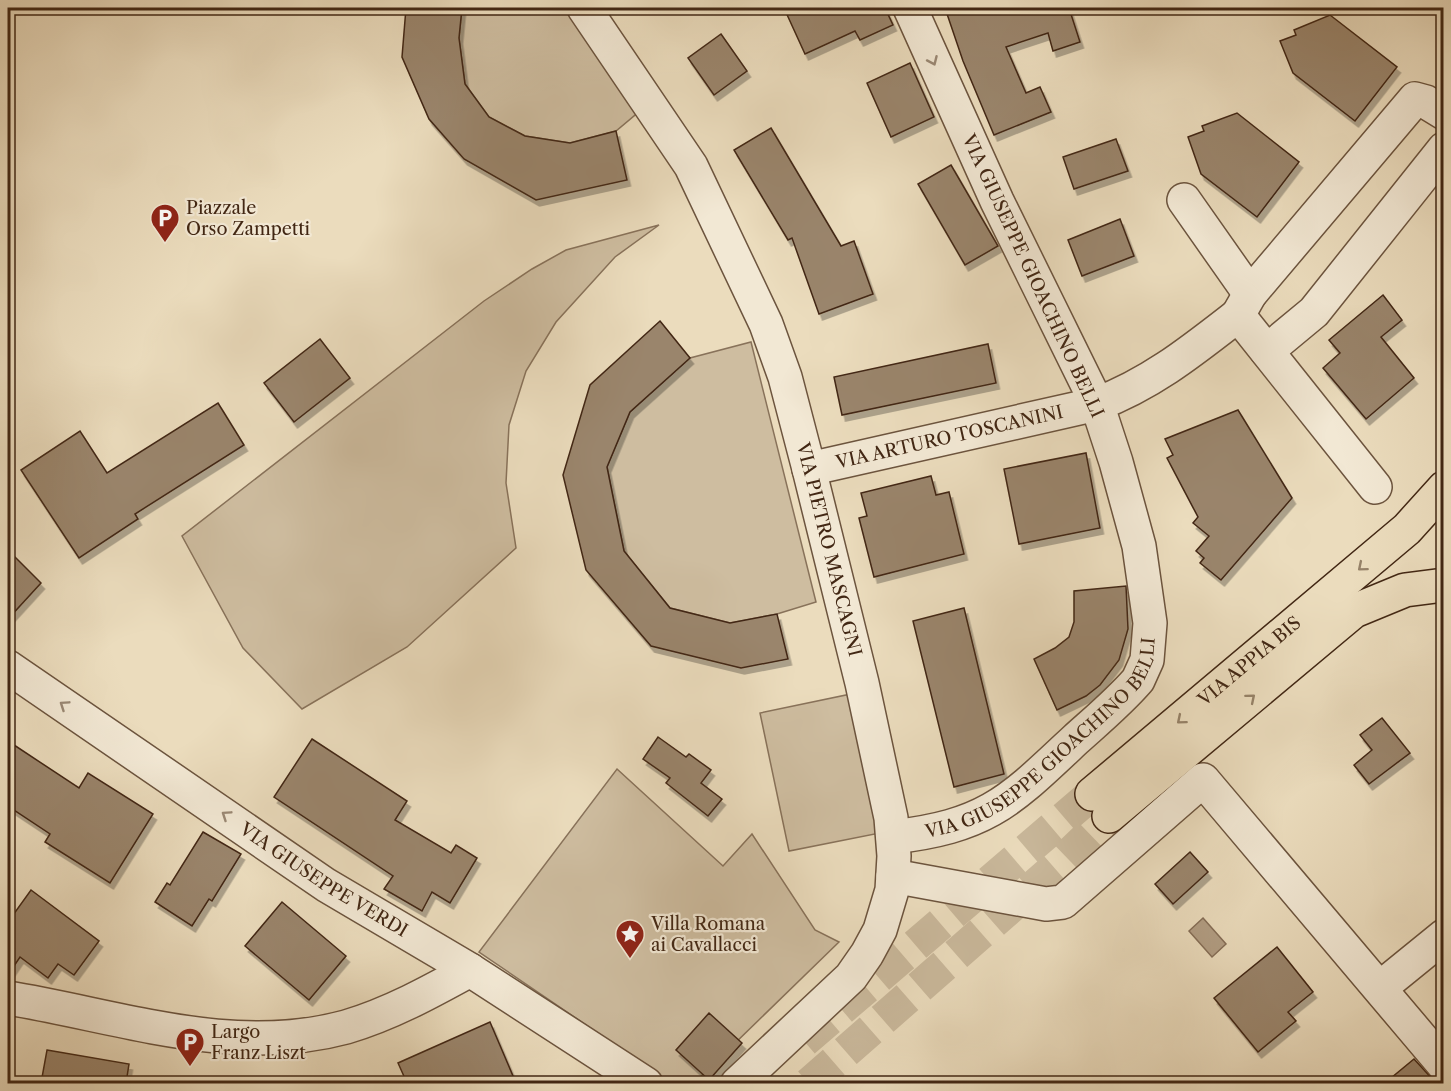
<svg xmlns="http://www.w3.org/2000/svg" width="1451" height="1091" font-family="'Libre Caslon Text',serif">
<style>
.green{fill:#cebda0;stroke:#88725a;stroke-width:1.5}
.water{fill:#b29e84;stroke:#856e57;stroke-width:1.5}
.building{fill:#9a856c;stroke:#422714;stroke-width:1.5;filter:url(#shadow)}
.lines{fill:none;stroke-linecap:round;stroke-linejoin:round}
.highway-tunnel{stroke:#c9b89b;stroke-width:33;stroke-dasharray:33 16;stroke-linecap:butt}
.minor-casing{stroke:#6c543e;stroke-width:36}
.highway-casing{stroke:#422714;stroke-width:36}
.minor{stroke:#f2e8d4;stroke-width:33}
.highway{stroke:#ebdcbd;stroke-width:33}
.oneway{stroke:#9a8874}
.oneway2{stroke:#968268}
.labels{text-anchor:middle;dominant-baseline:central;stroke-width:4.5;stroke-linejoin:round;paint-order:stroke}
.poi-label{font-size:18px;fill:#422714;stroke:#f2e8d4;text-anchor:start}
.street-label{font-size:18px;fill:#422714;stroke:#f2e8d4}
</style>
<defs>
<filter id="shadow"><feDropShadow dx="3.5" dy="6" stdDeviation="0" flood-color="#0004"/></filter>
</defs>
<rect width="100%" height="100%" fill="#ebdcbd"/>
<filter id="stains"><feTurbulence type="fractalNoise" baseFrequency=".00333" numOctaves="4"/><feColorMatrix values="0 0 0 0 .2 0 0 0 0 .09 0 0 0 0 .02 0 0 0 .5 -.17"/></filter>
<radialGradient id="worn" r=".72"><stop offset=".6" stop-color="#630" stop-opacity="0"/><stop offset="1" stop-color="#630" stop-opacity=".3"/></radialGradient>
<g class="green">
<path d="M462 8H576L641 110 616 131 570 143 525 136 489 117 465 84 459 38Z"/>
<path d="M659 225 615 257 556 322 526 371 509 425 506 483 516 548 407 647 302 709 243 648 182 536 484 301 532 269 566 250Z"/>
<path d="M751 342 816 602 777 614 730 623 670 608 624 551 607 467 630 412 690 358Z"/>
<path d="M851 694 880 833 789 851 760 713Z"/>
<path d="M617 769 723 866 752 834 815 930 839 942 693 1084 671 1083 479 952Z"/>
</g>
<path class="water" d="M1203 918 1226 944 1212 957 1189 931Z"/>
<g class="building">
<path d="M406 8H462L459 38 465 84 489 117 525 136 570 143 616 131 627 180 536 200 464 159 429 119 402 57Z"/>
<path d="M784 8H885L893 25 860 40 855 31 805 54Z"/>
<path d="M945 8H1069L1080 42 1053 51 1048 33 1006 47 1026 93 1040 87 1051 112 994 135 963 61Z"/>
<path d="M1330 15 1397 67 1355 121 1293 73 1280 41 1296 35 1294 30Z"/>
<path d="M721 34 747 71 714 95 688 58Z"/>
<path d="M910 63 934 117 891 137 867 83Z"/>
<path d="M1237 113 1299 162 1257 217 1201 174 1188 137 1204 131 1202 126Z"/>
<path d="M771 128 841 246 854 241 873 294 819 314 792 238 788 240 734 150Z"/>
<path d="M1116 139 1128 171 1074 189 1063 157Z"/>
<path d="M951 165 998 246 965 265 918 184Z"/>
<path d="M1120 219 1134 256 1082 276 1068 240Z"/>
<path d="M1383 295 1402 320 1381 337 1414 378 1366 419 1323 368 1340 353 1329 340Z"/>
<path d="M660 321 690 358 630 412 607 467 624 551 670 608 730 623 777 614 788 659 741 668 651 646 586 570 563 475 590 385Z"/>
<path d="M320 339 350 378 294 422 264 383Z"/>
<path d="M988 344 996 383 842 415 834 377Z"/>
<path d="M218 403 244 445 135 514 138 519 79 558 21 470 80 431 107 473Z"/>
<path d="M1238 410 1292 498 1221 580 1200 563 1204 558 1196 551 1209 536 1193 523 1198 517 1167 458 1173 455 1165 439Z"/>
<path d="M1086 453 1100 528 1019 544 1004 469Z"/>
<path d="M931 476 936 495 949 492 964 554 874 577 859 518 867 516 861 493Z"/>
<path d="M8 550 41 583 8 619Z"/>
<path d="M1126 586 1128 629 1119 660 1100 685 1086 696 1057 710 1034 659 1055 648 1069 637 1074 622V591Z"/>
<path d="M964 608 1004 774 954 787 913 621Z"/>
<path d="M1382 718 1410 753 1369 784 1354 765 1372 750 1360 735Z"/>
<path d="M658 737 686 757 689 754 711 770 701 783 722 799 708 816 666 783 670 778 643 759Z"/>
<path d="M312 739 407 801 395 820 451 853 456 845 477 858 450 903 432 892 422 911 384 889 393 876 274 797Z"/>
<path d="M8 741 79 788 88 773 153 814 110 883 45 842 50 834 8 806Z"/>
<path d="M203 832 241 854 212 901 209 899 192 926 155 902 167 883 170 885Z"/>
<path d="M1190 852 1208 872 1173 904 1155 884Z"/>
<path d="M31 890 99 941 74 975 58 964 48 978 20 957 8 975V922Z"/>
<path d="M282 902 346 956 309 1000 245 946Z"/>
<path d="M1277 947 1313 992 1288 1012 1296 1021 1258 1052 1214 998Z"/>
<path d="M709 1013 742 1043 709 1080 676 1050Z"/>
<path d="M490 1022 516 1083H407L398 1063Z"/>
<path d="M47 1050 129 1064 126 1083H41Z"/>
<path d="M1414 1059 1436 1083H1385Z"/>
</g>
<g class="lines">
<g class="highway-tunnel">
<path d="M804 1041 1092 794"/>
<path d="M809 1084 1055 868 1109 816"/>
</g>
<g class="minor-casing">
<g id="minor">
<path id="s1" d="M584 8 691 166 766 324 785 377 809 469 862 683 891 818 894 856 892 890 880 930 867 954 851 977 737 1084"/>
<path d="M1184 200 1250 294"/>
<path d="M1238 315 1250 294 1415 99 1426 102 1444 113"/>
<path d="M1267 351 1314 312 1444 149"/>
<path id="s2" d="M809 469 1097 404C1151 384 1193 350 1238 315L1375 487"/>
<path id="s3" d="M8 667 326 885 470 970 646 1084"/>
<path id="s4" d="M893 837C987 826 1009 802 1075 740 1096 721 1119 702 1138 680L1147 660 1150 623 1139 546 1116 462 1097 404 997 201 910 8"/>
<path d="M893 876 1046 904 1063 902 1203 780 1444 1065"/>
<path d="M1380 988 1444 936"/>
<path d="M8 998C119 1016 232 1058 346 1027 390 1014 430 992 470 970"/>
</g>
</g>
<g class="highway-casing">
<g id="highway">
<path id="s5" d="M1092 794 1407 529 1444 488"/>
<path d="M1109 816 1354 611 1405 590 1444 585"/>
</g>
</g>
<use href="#minor" class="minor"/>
<use href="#highway" class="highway"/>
</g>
<defs><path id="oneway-chevron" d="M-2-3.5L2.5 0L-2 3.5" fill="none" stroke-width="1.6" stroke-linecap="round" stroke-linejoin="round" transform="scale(1.5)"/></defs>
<g class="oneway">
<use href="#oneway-chevron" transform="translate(933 61) rotate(66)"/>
<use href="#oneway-chevron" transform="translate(64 705) rotate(-146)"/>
<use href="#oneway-chevron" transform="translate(226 815) rotate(-146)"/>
</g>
<g class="oneway2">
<use href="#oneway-chevron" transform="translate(1362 567) rotate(140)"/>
<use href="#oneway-chevron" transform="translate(1251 698) rotate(-40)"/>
<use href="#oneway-chevron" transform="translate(1181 720) rotate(140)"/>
</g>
<defs>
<g id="parking-pin" transform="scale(1.5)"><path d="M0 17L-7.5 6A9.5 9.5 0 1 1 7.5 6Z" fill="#8f2418" stroke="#f2e8d4"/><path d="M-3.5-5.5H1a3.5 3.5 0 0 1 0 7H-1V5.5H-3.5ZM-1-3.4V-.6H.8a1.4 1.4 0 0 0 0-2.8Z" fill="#fff"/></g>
<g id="sight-pin" transform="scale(1.5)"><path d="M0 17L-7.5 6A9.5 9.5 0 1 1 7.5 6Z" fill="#8f2418" stroke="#f2e8d4"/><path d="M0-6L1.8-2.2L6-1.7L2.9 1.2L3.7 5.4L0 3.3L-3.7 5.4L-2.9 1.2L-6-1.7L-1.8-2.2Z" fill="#fff"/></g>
</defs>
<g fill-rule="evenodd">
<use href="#parking-pin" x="165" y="218"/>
<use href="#sight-pin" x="630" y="934"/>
<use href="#parking-pin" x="190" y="1042"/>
</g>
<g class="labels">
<g class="poi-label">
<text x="186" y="208">Piazzale<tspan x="186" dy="21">Orso Zampetti</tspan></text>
<text x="651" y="924">Villa Romana<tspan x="651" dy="21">ai Cavallacci</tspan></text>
<text x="211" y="1032">Largo<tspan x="211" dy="21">Franz Liszt</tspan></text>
</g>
<g class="street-label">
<text transform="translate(1033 276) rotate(65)">VIA GIUSEPPE GIOACHINO BELLI</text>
<text stroke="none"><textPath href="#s2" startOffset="144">VIA ARTURO TOSCANINI</textPath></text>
<text stroke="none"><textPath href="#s1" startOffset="600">VIA PIETRO MASCAGNI</textPath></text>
<text stroke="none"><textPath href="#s5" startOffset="206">VIA APPIA BIS</textPath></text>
<text stroke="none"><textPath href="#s4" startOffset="188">VIA GIUSEPPE GIOACHINO BELLI</textPath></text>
<text stroke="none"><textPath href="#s3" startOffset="381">VIA GIUSEPPE VERDI</textPath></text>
</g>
</g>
<rect width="1451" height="1091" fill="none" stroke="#ebdcbd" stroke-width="30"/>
<rect x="9" y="9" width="1433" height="1073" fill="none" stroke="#422714" stroke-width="3"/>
<rect x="15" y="15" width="1421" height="1061" fill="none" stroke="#422714" stroke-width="1.5"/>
<rect width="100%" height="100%" filter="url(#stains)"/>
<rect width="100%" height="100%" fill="url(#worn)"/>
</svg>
